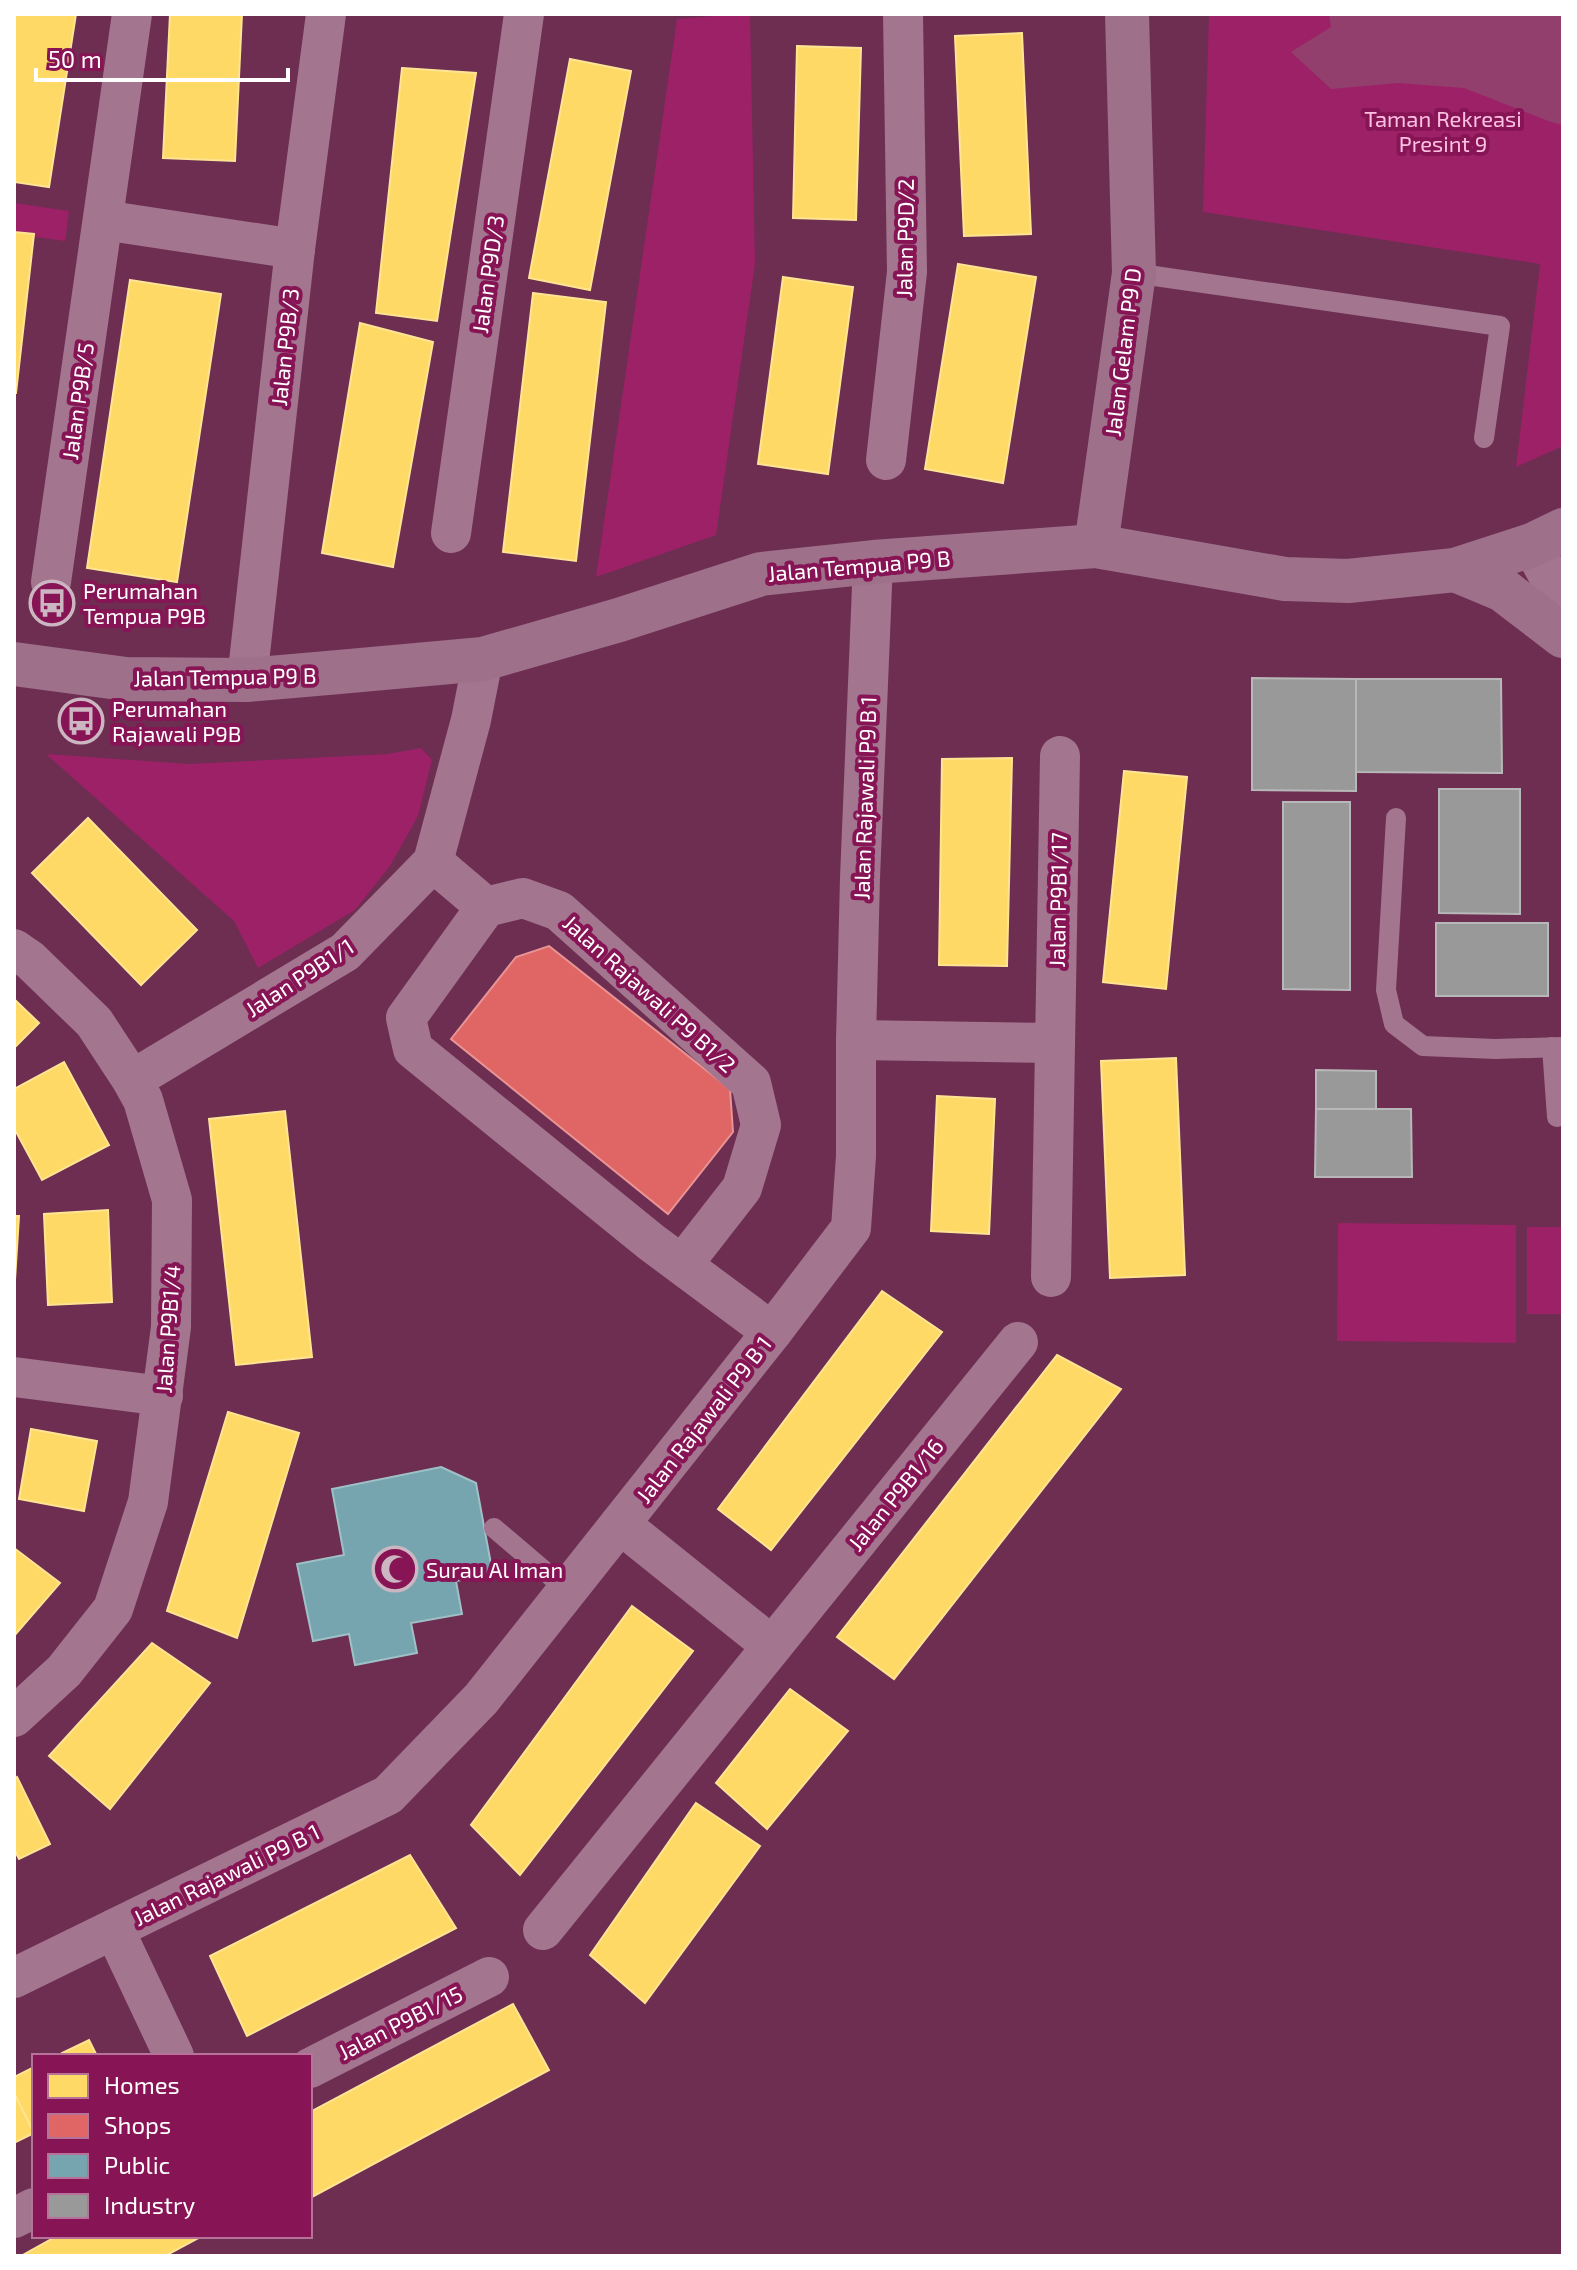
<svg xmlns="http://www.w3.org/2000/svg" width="1577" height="2270" font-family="'Exo 2',sans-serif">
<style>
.green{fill:#9c2167}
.water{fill:#923f6d}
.homes{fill:#ffd966;stroke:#ffe494;stroke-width:2}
.shops{fill:#e06666;stroke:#e99494;stroke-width:2}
.public{fill:#76a5af;stroke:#9fc0c7;stroke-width:2}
.industry{fill:#999;stroke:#b8b8b8;stroke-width:2}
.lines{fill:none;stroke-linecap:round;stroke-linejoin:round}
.lane{stroke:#a3758e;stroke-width:20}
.street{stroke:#a3758e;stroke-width:40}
.secondary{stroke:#9e708a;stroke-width:44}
.labels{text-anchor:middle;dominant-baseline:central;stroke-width:8;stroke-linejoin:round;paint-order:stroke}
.park-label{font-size:22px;fill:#fbc0e2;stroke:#871455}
.street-label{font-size:22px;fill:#fff;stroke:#871455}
.poi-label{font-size:22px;fill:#fff;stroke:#871455;text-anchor:start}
</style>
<rect width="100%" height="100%" fill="#6d2e52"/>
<g class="green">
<path d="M736 14H750L755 264 716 535 596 577 677 19Z"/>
<path d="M1209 14H1563V446L1516 467 1540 264 1203 212Z"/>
<path d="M14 203 69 211 65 241 14 234Z"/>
<path d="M421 748 432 760 418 816 390 866 355 910 258 968 234 921 46 754 189 764 388 754Z"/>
<path d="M1338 1223 1516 1225V1343L1337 1341Z"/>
<rect x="1527" y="1227" width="36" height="87"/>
</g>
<path class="water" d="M1329 14H1563V125L1551 122 1464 88 1398 83 1331 89 1291 52 1331 27Z"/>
<g class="homes">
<path d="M14 14H76L49 187 14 182Z"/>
<path d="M170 14H242L235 161 163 158Z"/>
<path d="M1022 33 1031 234 964 236 955 36Z"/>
<path d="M797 46 861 48 856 220 793 218Z"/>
<path d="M570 59 631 71 590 290 529 278Z"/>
<path d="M402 68 476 73 437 321 376 313Z"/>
<path d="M14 232 34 234 16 393H14Z"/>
<path d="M958 264 1036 277 1003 483 925 469Z"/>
<path d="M783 277 853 287 828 474 758 464Z"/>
<path d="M130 280 221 294 177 582 87 568Z"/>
<path d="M533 293 606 302 576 561 503 552Z"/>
<path d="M360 323 433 342 393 567 322 553Z"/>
<path d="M1012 758 1007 966 939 965 942 759Z"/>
<path d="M1124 771 1187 777 1166 989 1103 982Z"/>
<path d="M88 818 197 930 141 985 32 873Z"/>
<path d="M14 999 39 1023 14 1048Z"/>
<path d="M1176 1058 1185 1275 1110 1278 1101 1061Z"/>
<path d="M64 1062 109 1145 42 1180 14 1128V1089Z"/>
<path d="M937 1096 995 1099 989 1234 931 1231Z"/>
<path d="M285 1111 312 1357 236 1365 209 1119Z"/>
<path d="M108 1210 112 1302 48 1305 44 1214Z"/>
<path d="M14 1216H19L14 1296Z"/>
<path d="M882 1291 942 1332 771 1550 718 1509Z"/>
<path d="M1057 1355 1121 1389 894 1679 837 1637Z"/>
<path d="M228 1412 299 1433 237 1638 167 1611Z"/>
<path d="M31 1429 97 1441 84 1511 19 1499Z"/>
<path d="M14 1548 60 1583 14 1636Z"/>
<path d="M632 1606 693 1651 520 1875 471 1825Z"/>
<path d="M152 1643 210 1683 110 1809 49 1756Z"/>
<path d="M790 1689 848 1731 767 1829 716 1783Z"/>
<path d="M17 1777 50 1844 19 1859 14 1849V1779Z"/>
<path d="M696 1803 760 1846 645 2003 590 1955Z"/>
<path d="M410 1855 456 1928 247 2036 210 1956Z"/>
<path d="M513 2004 549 2070 310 2198V2112Z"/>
<path d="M89 2040 97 2056H63L62 2053Z"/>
<path d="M34 2067V2133L14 2093V2077Z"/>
<path d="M14 2093 34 2133 14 2143Z"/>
<path d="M57 2236H202L165 2256H21Z"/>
</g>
<path class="shops" d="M549 946 730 1089 733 1132 668 1214 451 1039 516 957Z"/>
<path class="public" d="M441 1467 476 1483 493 1575 456 1581 462 1614 411 1623 417 1653 355 1665 349 1634 313 1641 297 1564 344 1555 332 1489Z"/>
<g class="industry">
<path d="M1252 678 1356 679V791L1252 790Z"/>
<path d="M1356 679H1501L1502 773 1356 772Z"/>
<path d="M1439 789H1520V914L1439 913Z"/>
<path d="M1283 802H1350V990L1283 989Z"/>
<rect x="1436" y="923" width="112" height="73"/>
<path d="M1316 1070 1376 1071V1109H1316Z"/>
<path d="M1316 1109H1411L1412 1177H1315Z"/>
</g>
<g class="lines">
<g class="lane">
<path d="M1134 273 1500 326 1484 438"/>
<path d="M1396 818 1386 990 1394 1024 1423 1046 1495 1049 1563 1047"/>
<path d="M1552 1047 1557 1117"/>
<path d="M494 1528 567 1590"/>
</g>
<g class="street">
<path d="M103 220 295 249"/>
<path d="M886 460 907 272 903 14"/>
<path d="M451 533 524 14"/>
<path d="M1532 545 1563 603"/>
<path d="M51 582 132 14"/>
<path d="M247 680 295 249 326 14"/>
<path d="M433 862 486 907"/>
<path d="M14 949 30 960 94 1022 132 1080 143 1100 172 1200 171 1327 148 1502 113 1609 64 1671 14 1717"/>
<path d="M856 1040 1055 1043"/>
<path d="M132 1080 345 952 433 862 471 720 483 659"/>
<path d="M682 1265 742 1188 761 1125 751 1083 559 911 523 898 486 907 406 1018 413 1049 651 1242 772 1332"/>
<path d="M1051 1277 1060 756"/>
<path d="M14 1377 163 1396"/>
<path d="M620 1524 772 1646"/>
<path d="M114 1929 174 2056"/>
<path d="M543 1930 1018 1342"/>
<path d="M14 1978 388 1795 481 1699 772 1332 851 1228 856 1156V1040L860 878 873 562"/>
<path d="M310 2068 489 1977"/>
<path d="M14 2218 34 2208"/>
</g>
<g class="secondary">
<path d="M1096 546 1134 273 1127 14"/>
<path d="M1455 570 1503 590 1563 636"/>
<path d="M14 664 126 679 247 680 339 672 483 659 619 620 761 574 873 562 1096 546 1285 579 1348 581 1455 570 1532 545 1563 530"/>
</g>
</g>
<defs>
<g id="bus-ring" transform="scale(2.3)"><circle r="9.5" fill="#871455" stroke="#ccb6c2" stroke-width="1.5"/><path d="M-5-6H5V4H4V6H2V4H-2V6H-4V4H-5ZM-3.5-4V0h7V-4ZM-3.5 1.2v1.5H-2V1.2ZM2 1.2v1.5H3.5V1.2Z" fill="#ccb6c2"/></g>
<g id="mosque-ring" transform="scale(2.3)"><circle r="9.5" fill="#871455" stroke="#ccb6c2" stroke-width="1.5"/><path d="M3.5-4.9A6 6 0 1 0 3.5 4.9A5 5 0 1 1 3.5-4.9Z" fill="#ccb6c2"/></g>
</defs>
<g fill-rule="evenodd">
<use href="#bus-ring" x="52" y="603"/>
<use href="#bus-ring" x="81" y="721"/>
<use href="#mosque-ring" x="395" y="1569"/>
</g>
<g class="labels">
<g class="park-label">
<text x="1443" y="118">Taman Rekreasi<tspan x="1443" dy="25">Presint 9</tspan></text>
</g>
<g class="street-label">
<text transform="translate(904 238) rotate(-89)">Jalan P9D/2</text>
<text transform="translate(487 274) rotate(-82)">Jalan P9D/3</text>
<text transform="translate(284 347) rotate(-84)">Jalan P9B/3</text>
<text transform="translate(1122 352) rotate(-83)">Jalan Gelam P9 D</text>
<text transform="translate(77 401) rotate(-82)">Jalan P9B/5</text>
<text transform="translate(859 565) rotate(-5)">Jalan Tempua P9 B</text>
<text transform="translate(225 676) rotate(-1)">Jalan Tempua P9 B</text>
<text transform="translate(864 798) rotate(-88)">Jalan Rajawali P9 B 1</text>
<text transform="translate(1057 900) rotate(-89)">Jalan P9B1/17</text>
<text transform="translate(299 977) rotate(-33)">Jalan P9B1/1</text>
<text transform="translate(650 993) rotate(42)">Jalan Rajawali P9 B1/2</text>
<text transform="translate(167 1329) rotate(-86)">Jalan P9B1/4</text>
<text transform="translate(703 1419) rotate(-52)">Jalan Rajawali P9 B 1</text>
<text transform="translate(895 1494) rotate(-51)">Jalan P9B1/16</text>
<text transform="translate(226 1874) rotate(-26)">Jalan Rajawali P9 B 1</text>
<text transform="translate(400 2022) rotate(-27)">Jalan P9B1/15</text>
</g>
<g class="poi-label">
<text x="83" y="590">Perumahan<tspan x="83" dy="25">Tempua P9B</tspan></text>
<text x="112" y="708">Perumahan<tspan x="112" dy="25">Rajawali P9B</tspan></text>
<text x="426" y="1569">Surau Al Iman</text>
</g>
</g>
<rect width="1577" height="2270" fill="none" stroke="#ffffff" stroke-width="32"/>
<rect x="32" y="2054" width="280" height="184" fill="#871455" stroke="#b77299" stroke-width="2"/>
<rect x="48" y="2074" width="40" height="24" fill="#ffd966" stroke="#b77299" stroke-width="2"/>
<text x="104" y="2094" font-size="24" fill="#ffffff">Homes</text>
<rect x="48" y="2114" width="40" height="24" fill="#e06666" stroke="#b77299" stroke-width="2"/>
<text x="104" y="2134" font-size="24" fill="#ffffff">Shops</text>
<rect x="48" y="2154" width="40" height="24" fill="#76a5af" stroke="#b77299" stroke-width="2"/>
<text x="104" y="2174" font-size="24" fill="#ffffff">Public</text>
<rect x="48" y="2194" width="40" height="24" fill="#999999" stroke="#b77299" stroke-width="2"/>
<text x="104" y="2214" font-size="24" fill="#ffffff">Industry</text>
<path d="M36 68v12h252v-12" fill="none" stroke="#ffffff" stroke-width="4"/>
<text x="48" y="68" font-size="24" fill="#ffffff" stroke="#871455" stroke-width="6" paint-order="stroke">50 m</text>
</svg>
